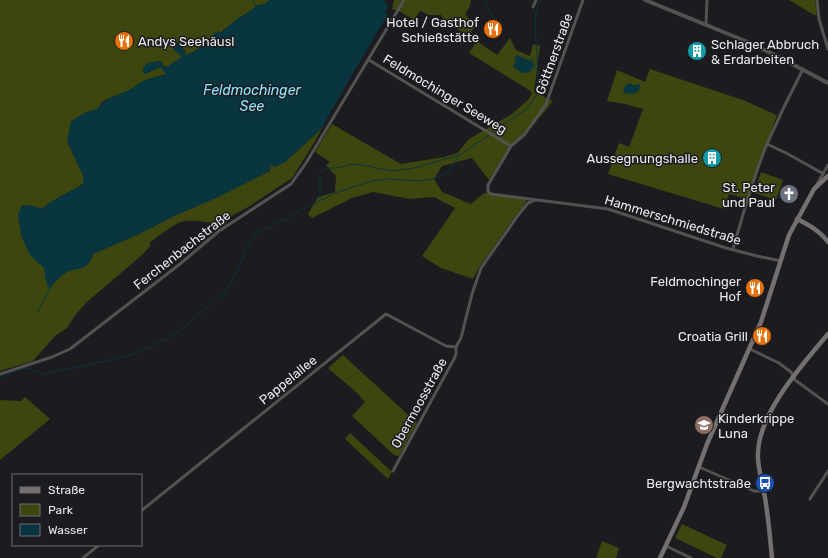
<svg xmlns="http://www.w3.org/2000/svg" width="828" height="558" font-family="Rubik,sans-serif">
<style>
.green{fill:#3d460f}
.water{fill:#09353f}
.lines{fill:none;stroke-linecap:round;stroke-linejoin:round}
.stream{stroke:#09353f;stroke-width:1}
.minor{stroke:#545151;stroke-width:3}
.tertiary{stroke:#545151;stroke-width:4}
.secondary{stroke:#746f70;stroke-width:4.5}
.labels{text-anchor:middle;dominant-baseline:central;stroke-width:3;stroke-linejoin:round;paint-order:stroke}
.poi-label{font-size:13px;fill:#e9e8eb;stroke:#1c1b1f;text-anchor:end}
.street-label{font-size:13px;fill:#e9e8eb;stroke:#1c1b1f}
.water-label{font-size:14px;font-style:italic;fill:#8de5fe;stroke:#1c1b1f}
</style>
<rect width="100%" height="100%" fill="#1c1b1f"/>
<g class="green">
<path d="M0 0H270L265 4 255 6 252 10 236 20 220 33 214 35 216 38 193 52 186 55 184 49 183 57 167 67 163 66 161 61 144 74 161 67 167 74 145 80 128 91 107 99 102 102 98 109 86 112 67 141 83 175V184L49 203 42 209 37 207 93 254 139 234 176 215 218 197 270 171 271 165 285 162 321 129 325 123 314 143 292 178 248 207 233 215 225 224 221 226C213 222 190 219 181 222 174 224 156 238 149 243L151 245 143 254 87 302 76 314 67 328 56 335 33 361 0 371Z"/>
<path d="M394 0H471L470 6 465 14 473 23 474 28 471 32 464 33 445 22 441 15H429L420 11 414 20 399 11 392 9Z"/>
<path d="M789 0H815L817 15H814Z"/>
<path d="M510 38 516 50 530 56 533 44 540 46 534 92 553 101 540 117 526 134 510 145 489 180 472 158 442 166 434 179 442 192 471 204 483 194 488 192 526 200V202L517 214 478 269 473 279 441 268 422 256 455 208 434 197 409 199 373 192 352 198 312 218 308 214 318 197 335 192 336 176 326 165 330 162 315 152 332 124 401 164 444 157 457 153 469 139 512 114 529 99 532 93 529 90 469 53 477 41 497 55Z"/>
<path d="M650 69 743 100 777 115 747 199 729 194 724 209 608 174 619 143 629 147 643 109 625 104 607 101 617 70 645 82Z"/>
<path d="M761 172 783 180 776 200 754 193Z"/>
<path d="M343 355 417 423 399 456 394 455 352 416 365 402 356 392 328 368Z"/>
<path d="M25 397 50 419 0 460V400L21 401Z"/>
<path d="M350 433 392 472 388 479 345 439Z"/>
<path d="M682 524 727 545 721 558H717L675 538Z"/>
<path d="M602 541 619 548 616 558H596Z"/>
</g>
<g class="water">
<path d="M270 0H383L387 4 388 8 385 11 387 16 353 73 321 129 285 162 275 167 271 165 270 171 218 197 176 215 139 234 93 254C92 260 88 266 82 268 78 270 73 269 69 271 61 275 56 281 50 288L48 287 46 281 44 268 30 255 21 236 18 215 22 205 34 206 42 209 49 203 83 184V175L67 141 71 121 86 112 98 109C105 97 118 96 129 90 135 87 140 82 146 80 152 77 160 77 166 74L161 67 144 74 142 70 147 63 159 61H161L163 66 167 67 182 57 175 51 172 46 175 42 181 44 186 55 193 52 216 38 213 34 219 31 221 33 236 20 252 10 255 6 265 4Z"/>
<path d="M517 55 531 61 534 66 530 72 522 73 513 67 516 60 514 58Z"/>
<path d="M630 83 634 86 638 84 640 85 639 91 633 94 624 93 623 92 625 86Z"/>
</g>
<g class="lines">
<g class="stream">
<path d="M253 0 256 5"/>
<path d="M485 0 487 8 500 26"/>
<path d="M531 58 537 70"/>
<path d="M492 132 527 109 536 96 538 72 535 23 536 12 540 0"/>
<path d="M320 199V172L327 168H338L350 164 362 165 393 171 414 168 459 155"/>
<path d="M37 313 50 288"/>
<path d="M0 377 27 368 45 374 132 355 177 333 225 292 236 274 248 245 257 233 335 193 372 181 388 179 419 181 433 179 448 172 460 155 490 134"/>
</g>
<g class="minor">
<path d="M583 0 546 104 525 134 511 146 488 185V191L491 194 608 209 726 248 757 256 781 261"/>
<path d="M817 0 819 19 828 49"/>
<path d="M533 7 536 0"/>
<path d="M706 25 707 0"/>
<path d="M369 60 511 146"/>
<path d="M767 144 786 153 822 173"/>
<path d="M816 186 828 165"/>
<path d="M733 249C743 214 753 178 767 144 778 119 790 94 803 69"/>
<path d="M750 349 779 363 791 372 795 380 828 404"/>
<path d="M0 374 52 357 70 349 180 264 219 231 291 184 306 163 404 0"/>
<path d="M699 467 754 491H764"/>
<path d="M393 471 454 359 456 354V347L461 338 472 294 481 268 519 214 528 203 535 200"/>
<path d="M810 499 828 471"/>
<path d="M141 511 386 314 446 346 456 347"/>
<path d="M666 546 691 558"/>
<path d="M83 558 99 545"/>
</g>
<path class="tertiary" d="M645 0 743 40 775 55 828 83"/>
<g class="secondary">
<path d="M797 219C809 225 820 231 828 242"/>
<path d="M660 558 684 507 707 444 761 322 789 235 814 189 828 176"/>
<path d="M772 558C770 536 768 513 764 492 762 479 757 466 758 453 759 412 803 364 828 334"/>
</g>
</g>
<defs>
<g id="restaurant-disc" transform="scale(1)"><circle r="9.5" fill="#e8710a" stroke="#1c1b1f"/><path d="M-5-6h1v4h1v-4h1v4h1v-4h1v5L-1.5 .5V6h-2V.5L-5-1ZM5-6V6H3V1.5H1.5Q1.5-4 5-6Z" fill="#fff"/></g>
<g id="building-disc" transform="scale(1)"><circle r="9.5" fill="#0f9aa8" stroke="#1c1b1f"/><path d="M-4-6H4V6H1V3H-1V6H-4ZM-2.5-4.3h1.7v1.8h-1.7ZM.8-4.3h1.7v1.8H.8ZM-2.5-1h1.7V.8h-1.7ZM.8-1h1.7V.8H.8Z" fill="#fff"/></g>
<g id="church-disc" transform="scale(1)"><circle r="9.5" fill="#6b7280" stroke="#1c1b1f"/><path d="M-1.2-6h2.4v3.5h3.3v2.4h-3.3V6h-2.4V-.1h-3.3v-2.4h3.3Z" fill="#fff"/></g>
<g id="school-disc" transform="scale(1)"><circle r="9.5" fill="#8d6e63" stroke="#1c1b1f"/><path d="M0-5L7-2L0 1L-7-2ZM-4 1L0 2.5L4 1V4Q0 6-4 4Z" fill="#fff"/></g>
<g id="bus-disc" transform="scale(1)"><circle r="9.5" fill="#1a4fb4" stroke="#1c1b1f"/><path d="M-5-6H5V4H4V6H2V4H-2V6H-4V4H-5ZM-3.5-4V0h7V-4ZM-3.5 1.2v1.5H-2V1.2ZM2 1.2v1.5H3.5V1.2Z" fill="#fff"/></g>
</defs>
<g fill-rule="evenodd">
<use href="#restaurant-disc" x="493" y="29"/>
<use href="#restaurant-disc" x="124" y="41"/>
<use href="#building-disc" x="697" y="51"/>
<use href="#building-disc" x="712" y="158"/>
<use href="#church-disc" x="789" y="194"/>
<use href="#restaurant-disc" x="755" y="288"/>
<use href="#restaurant-disc" x="762" y="336"/>
<use href="#school-disc" x="704" y="425"/>
<use href="#bus-disc" x="765" y="483"/>
</g>
<g class="labels">
<g class="poi-label">
<text x="479" y="22">Hotel / Gasthof<tspan x="479" dy="15">Schießstätte</tspan></text>
<text x="138" y="41" text-anchor="start">Andys Seehäusl</text>
<text x="711" y="44" text-anchor="start">Schlager Abbruch<tspan x="711" dy="15">&amp; Erdarbeiten</tspan></text>
<text x="698" y="158">Aussegnungshalle</text>
<text x="775" y="187">St. Peter<tspan x="775" dy="15">und Paul</tspan></text>
<text x="741" y="281">Feldmochinger<tspan x="741" dy="15">Hof</tspan></text>
<text x="748" y="336">Croatia Grill</text>
<text x="718" y="418" text-anchor="start">Kinderkrippe<tspan x="718" dy="15">Luna</tspan></text>
<text x="751" y="483">Bergwachtstraße</text>
</g>
<g class="street-label">
<text transform="translate(554 54) rotate(-70)">Göttnerstraße</text>
<text transform="translate(445 94) rotate(31)">Feldmochinger Seeweg</text>
<text transform="translate(673 220) rotate(17)">Hammerschmiedstraße</text>
<text transform="translate(182 250) rotate(-38)">Ferchenbachstraße</text>
<text transform="translate(288 380) rotate(-39)">Pappelallee</text>
<text transform="translate(419 403) rotate(-61)">Obermoosstraße</text>
</g>
<g class="water-label">
<text x="252" y="90">Feldmochinger<tspan x="252" dy="16">See</tspan></text>
</g>
</g>
<rect x="12" y="474" width="130" height="72" fill="#1c1b1f" stroke="#6e6d71"/>
<rect x="20" y="487" width="20" height="6" fill="#746f70" stroke="#6e6d71"/>
<text x="48" y="494" font-size="12" fill="#e9e8eb">Straße</text>
<rect x="20" y="504" width="20" height="12" fill="#3d460f" stroke="#6e6d71"/>
<text x="48" y="514" font-size="12" fill="#e9e8eb">Park</text>
<rect x="20" y="524" width="20" height="12" fill="#09353f" stroke="#6e6d71"/>
<text x="48" y="534" font-size="12" fill="#e9e8eb">Wasser</text>
</svg>
